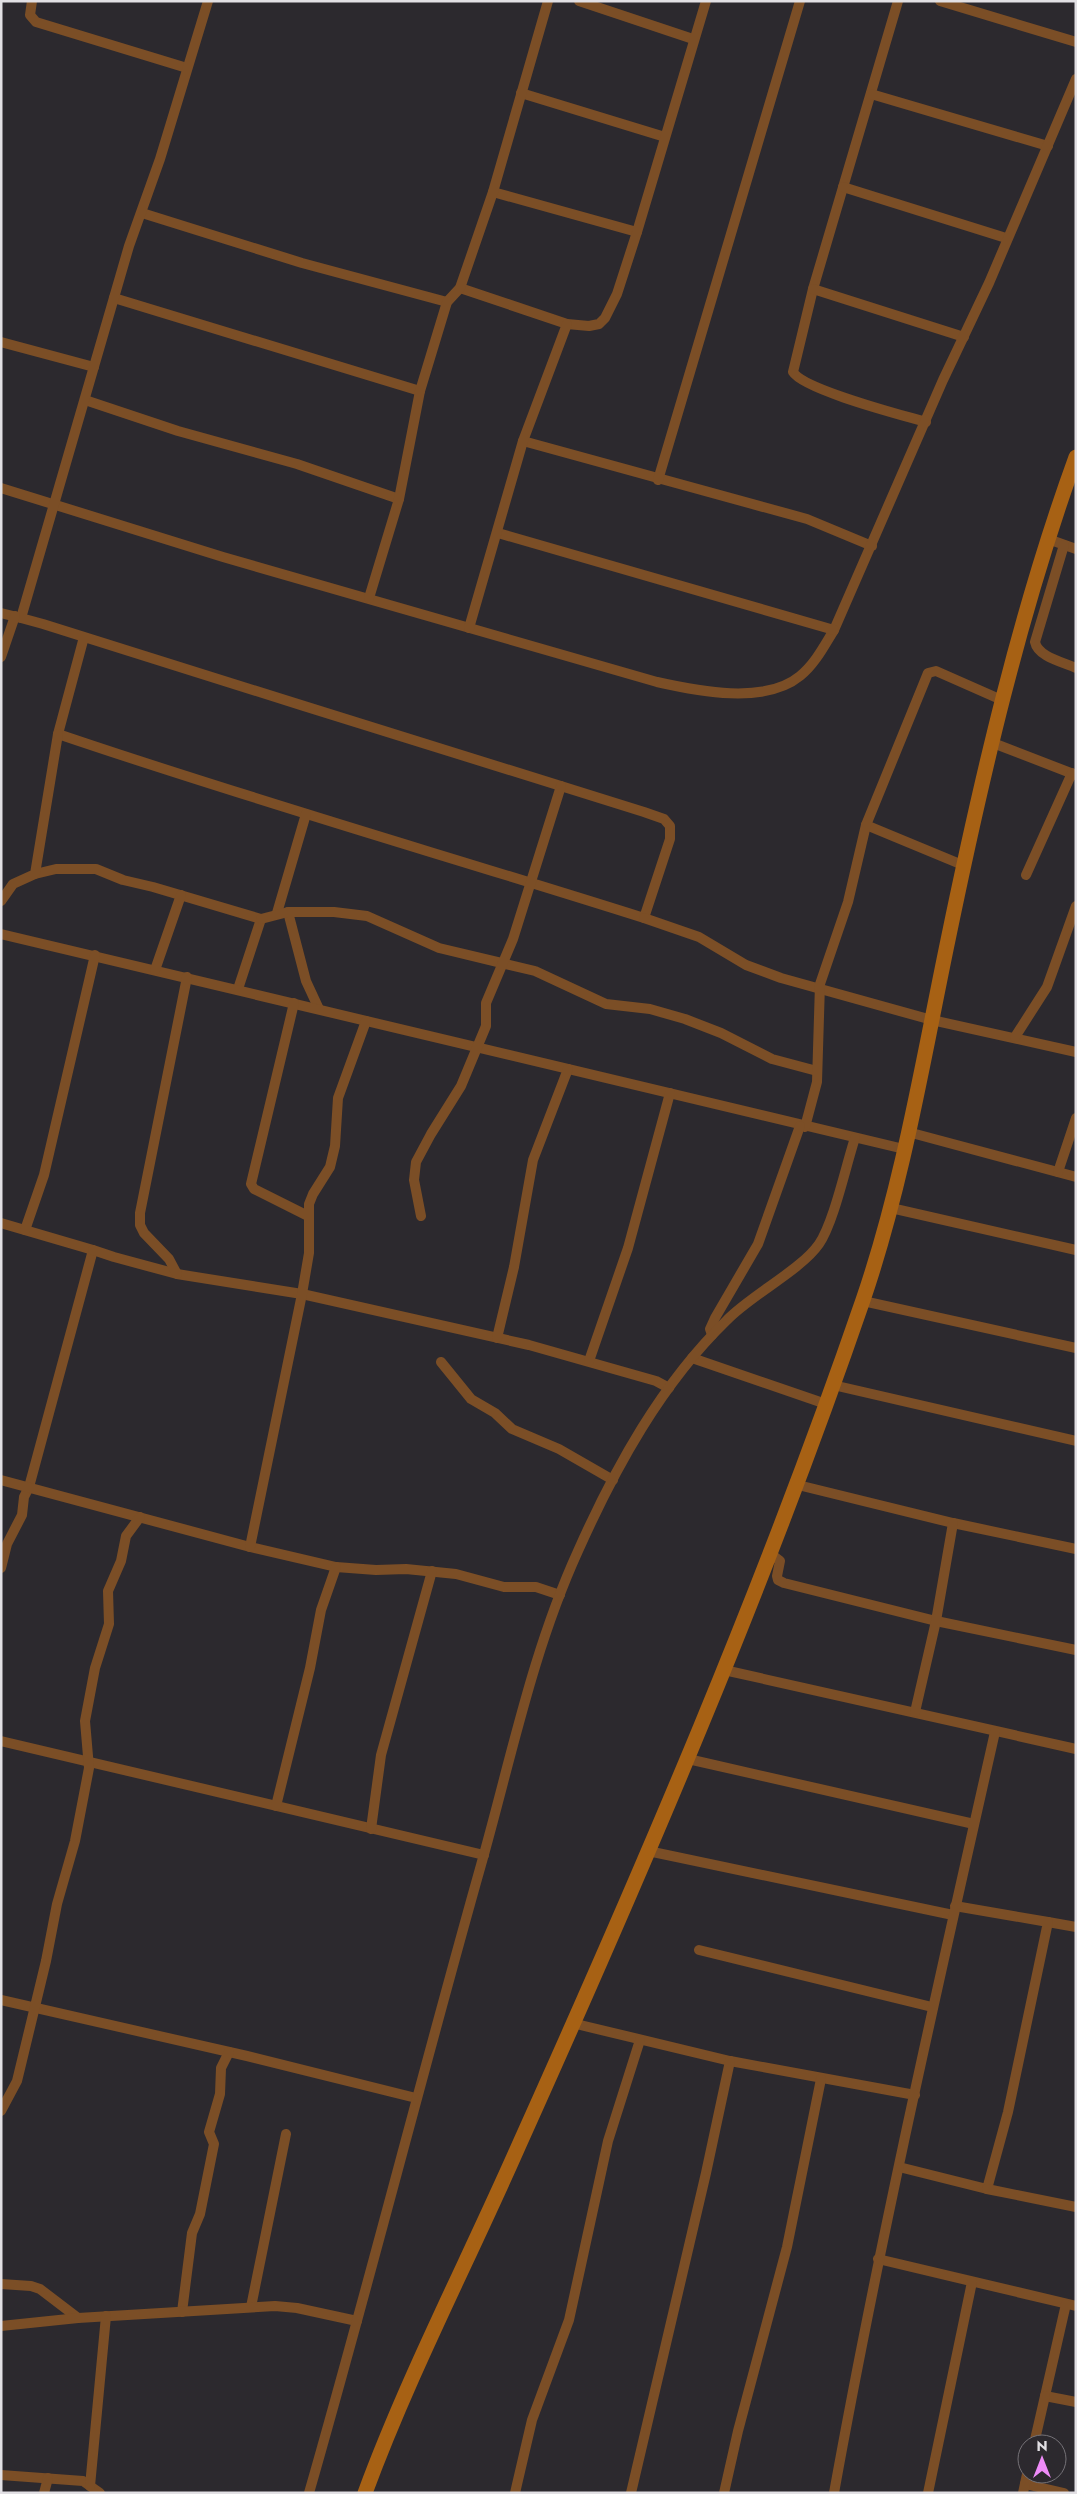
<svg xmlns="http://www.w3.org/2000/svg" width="1077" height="2494" font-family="Jost,sans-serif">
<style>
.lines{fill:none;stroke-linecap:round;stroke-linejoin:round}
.street{stroke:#7b4e26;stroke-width:10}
.secondary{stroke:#a76114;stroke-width:15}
</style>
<rect width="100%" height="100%" fill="#2c292e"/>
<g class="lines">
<g class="street">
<path d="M32 1 30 15 36 22 187 68"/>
<path d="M579 1 693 39"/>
<path d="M898 1 813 289 793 372C804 390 902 415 926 422"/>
<path d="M940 1 1076 42"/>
<path d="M521 93 665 137"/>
<path d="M871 94 1048 146"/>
<path d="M843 187 1006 238"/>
<path d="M493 192 637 232"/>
<path d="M142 213 302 263 447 302"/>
<path d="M460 288 567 324 589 326 599 324 605 318 617 294 637 232 706 1"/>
<path d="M813 289 964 337"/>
<path d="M114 298 420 391"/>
<path d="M1 342 94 367"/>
<path d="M85 400 178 431 297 464 399 499"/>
<path d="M523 441 807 519 872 546"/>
<path d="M658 480 800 1"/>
<path d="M1 488 223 557 657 682C697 691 765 705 800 676 815 664 824 646 834 630L943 380 989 283 1076 79"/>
<path d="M498 533 834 630"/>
<path d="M1048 539 1076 549"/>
<path d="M1064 545 1035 642C1038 657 1063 662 1076 668"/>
<path d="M369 598 399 499 420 391 447 302 460 288 493 192 548 1"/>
<path d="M1 613 21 618"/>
<path d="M469 628 523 441 567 324"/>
<path d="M84 637 58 734C252 800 448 856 644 918L670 839V826L664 819 644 812C444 750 243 687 43 624L21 618 129 246 160 159 208 1"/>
<path d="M1 657 15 616"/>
<path d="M993 743 1076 775"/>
<path d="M866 825 965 866"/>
<path d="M35 874 56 869H96L123 880 153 887 261 919 238 989"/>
<path d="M1026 875 1072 773"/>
<path d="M1 901 13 884 35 874 58 734"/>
<path d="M288 912 306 981 319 1009"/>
<path d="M277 913 306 814"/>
<path d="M644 918 699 937 746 965 781 978 932 1020 1076 1052"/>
<path d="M261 919 288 912H334L367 916 439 948 535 971 606 1004 650 1009 685 1019 721 1033 772 1059 817 1071"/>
<path d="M1 934 904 1149"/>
<path d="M155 970 181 895"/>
<path d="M294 1003 251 1184 254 1189 308 1216"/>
<path d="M1015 1037 1047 987 1076 906"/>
<path d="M805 1127 817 1082 820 984 848 902 866 825 928 673 936 671 1004 701"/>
<path d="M908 1132 1076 1177"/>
<path d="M1058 1172 1076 1118"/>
<path d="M891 1208 1076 1250"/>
<path d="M421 1216 414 1180 416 1162 431 1134 461 1086 486 1026V1003L513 939 561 786"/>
<path d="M1 1223 93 1250 29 1487 24 1497 22 1515 7 1544 1 1568"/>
<path d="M25 1230 44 1175 95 955"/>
<path d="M93 1250 114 1257 177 1274 302 1294 529 1345 656 1381 669 1388"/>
<path d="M177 1274 169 1259 144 1233 140 1225V1213L187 977"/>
<path d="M863 1301 1076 1348"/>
<path d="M712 1335 710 1329 715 1318 758 1244 800 1126"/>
<path d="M497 1338 514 1267 533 1160 568 1069"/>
<path d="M692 1358 826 1404"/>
<path d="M589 1361 628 1248 670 1093"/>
<path d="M441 1362 471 1399 495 1413 512 1429 559 1449 613 1480"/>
<path d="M833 1385 1076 1441"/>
<path d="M1 1480 250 1547 336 1567 376 1570 406 1569 456 1574 504 1587H536L560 1595"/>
<path d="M798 1485 953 1523 1076 1549"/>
<path d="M250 1547 302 1294 309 1253V1204L313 1194 330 1167 335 1146 338 1098 366 1021"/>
<path d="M771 1554 780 1561 777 1576 778 1580 784 1583 936 1621 1076 1650"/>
<path d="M724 1670 1076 1749"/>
<path d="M915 1712 936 1621 953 1523"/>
<path d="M1 1741 484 1855"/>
<path d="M688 1759 974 1824"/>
<path d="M276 1806 310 1668 321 1610 336 1567"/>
<path d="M371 1829 381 1755 432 1571"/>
<path d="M648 1851 953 1915"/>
<path d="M1048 1922 1076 1927"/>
<path d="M699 1950 932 2007"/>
<path d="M1 2000 247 2056 416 2098"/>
<path d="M572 2023 730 2061 915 2095"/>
<path d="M1 2111 17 2081 46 1961 57 1904 75 1841 89 1768 85 1721 95 1668 109 1624 108 1591 121 1561 126 1536 140 1517"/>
<path d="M899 2167 987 2189 1008 2112 1048 1922 955 1906"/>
<path d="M987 2189 1076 2207"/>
<path d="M878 2259 1076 2306"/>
<path d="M1 2284 31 2286 40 2289 78 2318"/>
<path d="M1066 2304 1045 2396 1076 2402"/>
<path d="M251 2307 286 2134"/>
<path d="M182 2312 192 2233 200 2214 214 2144 209 2132 220 2094 221 2068 229 2052"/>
<path d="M1 2326 78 2318 275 2306 297 2308 357 2321"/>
<path d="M1034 2444 1045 2396"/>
<path d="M1 2475 83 2481 100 2493"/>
<path d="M1025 2484 1064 2493"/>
<path d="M90 2486 106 2316"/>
<path d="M44 2493 48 2478"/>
<path d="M309 2493C369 2284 422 2074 481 1865 511 1759 532 1652 578 1551 615 1468 661 1384 727 1320 751 1295 801 1270 819 1244 834 1222 846 1165 855 1138"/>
<path d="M515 2493 532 2420 569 2320 608 2141 640 2040"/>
<path d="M631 2493 706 2173 730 2061"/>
<path d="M724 2493 738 2431 787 2247 821 2079"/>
<path d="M834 2493C880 2238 938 1985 995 1732"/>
<path d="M928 2493 972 2282"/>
<path d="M1023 2493 1027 2474"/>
</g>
<path class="secondary" d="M365 2493C409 2374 468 2261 519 2145 644 1867 764 1588 863 1300 903 1183 923 1060 948 940 981 780 1020 611 1076 457"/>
</g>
<rect width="1077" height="2494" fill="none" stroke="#e2e0e4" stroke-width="5"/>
<g transform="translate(1042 2459)"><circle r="24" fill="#2c292e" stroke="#757277"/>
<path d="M0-4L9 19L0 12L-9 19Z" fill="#ee8bf8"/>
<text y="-8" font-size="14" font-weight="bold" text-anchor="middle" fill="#e2e0e4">N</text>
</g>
</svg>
